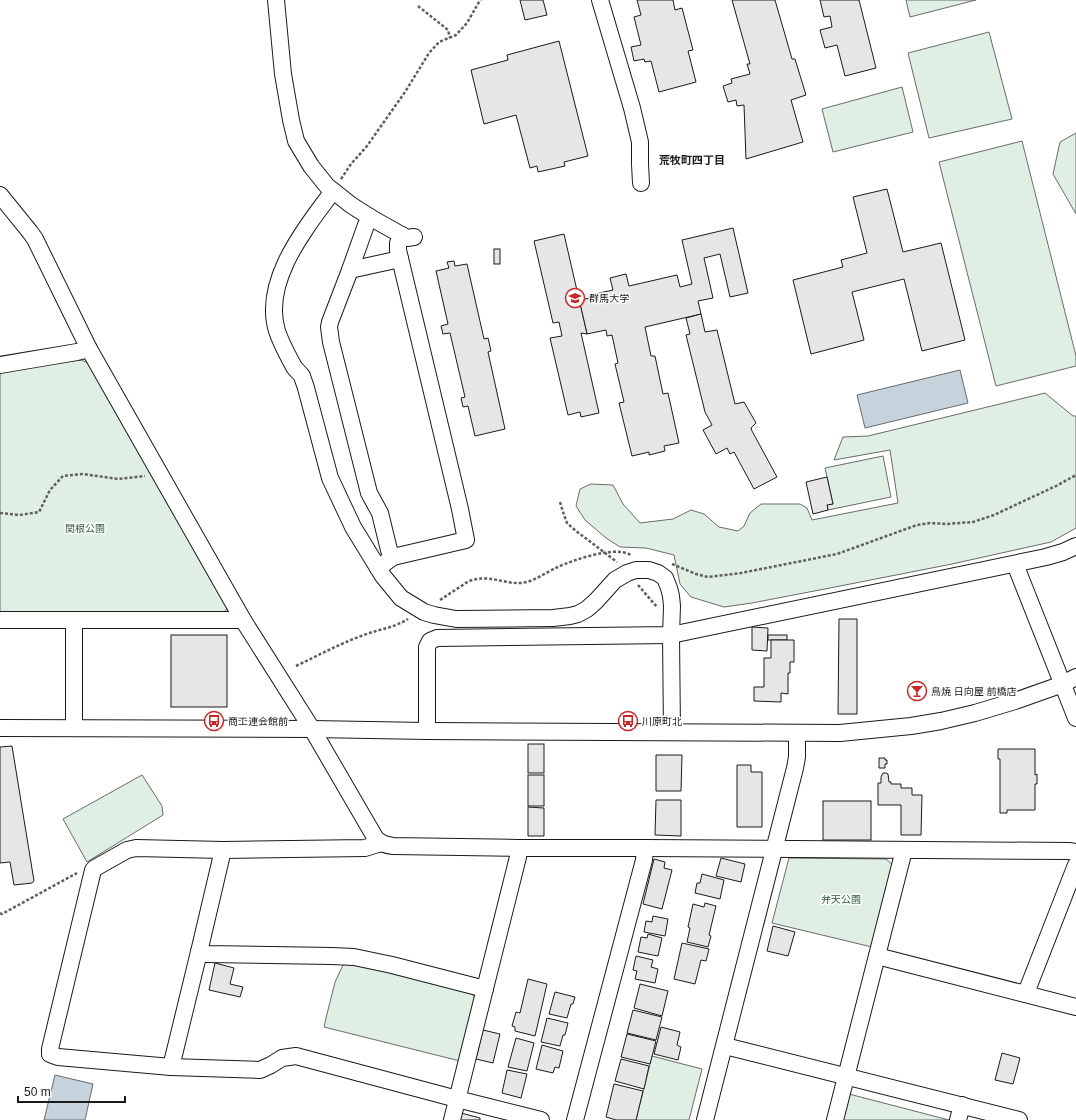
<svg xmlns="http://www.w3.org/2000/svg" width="1076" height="1120" font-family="Helvetica,'Noto Sans JP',sans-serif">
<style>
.green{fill:#e0efe3;stroke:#6a6a6a}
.water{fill:#c6d2dc;stroke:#6a6a6a}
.building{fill:#e6e6e6;stroke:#1a1a1a}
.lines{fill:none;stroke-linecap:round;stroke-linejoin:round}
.minor-casing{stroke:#1a1a1a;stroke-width:18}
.path{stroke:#5f5f5f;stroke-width:2.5;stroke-dasharray:3 2;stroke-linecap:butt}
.minor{stroke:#fff;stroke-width:16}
.labels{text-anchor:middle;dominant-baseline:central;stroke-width:3;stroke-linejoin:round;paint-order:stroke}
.poi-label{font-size:10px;fill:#1a1a1a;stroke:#fff;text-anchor:start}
.park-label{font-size:10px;fill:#2b5a34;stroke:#fff}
.neighbourhood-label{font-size:11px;font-weight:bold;fill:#1a1a1a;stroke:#fff}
</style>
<rect width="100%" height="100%" fill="#fff"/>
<g class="green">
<path d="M906 0H976L910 17Z"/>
<path d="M989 32 1012 119 929 138 908 53Z"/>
<path d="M902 87 913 132 833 152 822 109Z"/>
<path d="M1076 133V214L1053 174 1060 142Z"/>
<path d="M1022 141 1076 356V366L996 386 939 162Z"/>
<path d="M81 360 90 364 228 606 224 614H0V371Z"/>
<path d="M1045 393 1073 416H1076V528L1051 542 952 564 835 587 752 603 724 607 691 597 680 584 674 555 646 548 620 547 606 538 585 520 576 506 580 489 591 484 613 485 623 504 640 523 673 519 691 510 704 514 719 527 738 531 744 526 750 513 761 504H800L807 508 812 520 898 503 890 450 834 460 843 437 868 436Z"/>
<path d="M883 456 891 497 828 510 827 505 833 504 825 468Z"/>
<path d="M142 775 162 806 163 815 87 862 63 819Z"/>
<path d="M789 858 886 859 893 865 872 947 772 923Z"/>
<path d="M344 963 366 966 472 993 476 999 460 1061 324 1027 326 1018 335 982Z"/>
<path d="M652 1056 702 1069 689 1120H636Z"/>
<path d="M849 1094 949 1120H842Z"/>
</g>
<g class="water">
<path d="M960 370 968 403 865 428 857 395Z"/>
<path d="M55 1075 93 1084 85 1120H44Z"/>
</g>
<g class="building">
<path d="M520 0H543L547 15 525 20Z"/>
<path d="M637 0H673L675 10 682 8 693 50 688 51 696 82 659 92 651 61 645 62 644 59 634 61 631 47 641 45 634 17 641 15Z"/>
<path d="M732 0H775L792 59H795L806 95 791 100 803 142 746 159 744 105 737 106 736 100 728 102 723 86 732 83 731 79 750 74 747 64H750Z"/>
<path d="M820 0H859L876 68 845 76 837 45 825 48 820 30 832 27 830 16 824 17Z"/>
<path d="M559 41 588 156 564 162 565 166 538 172 537 166 530 168 516 115 484 124 471 70 508 60 507 55Z"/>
<path d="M887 189 903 252 941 243 965 340 922 351 904 279 852 292 864 340 811 354 793 280 843 267 841 260 867 253 853 197Z"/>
<path d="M733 228 748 293 730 297 720 254 704 258 713 298 698 301 701 314 645 327 651 356H655L663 394 668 393 679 443 664 446 665 451 649 455V452L632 456 619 403 624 402 615 364 618 363 612 335 607 336 606 330 587 334 579 300 591 298 590 295 613 290 610 278 626 274 629 286 677 275 680 287 692 284 682 240Z"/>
<path d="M564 234 587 334 581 333 599 413 581 417 580 412 568 415 550 338 562 336 559 322 553 323 534 241Z"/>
<rect x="494" y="249" width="6" height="15"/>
<path d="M454 261 455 266 467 264 484 339 488 338 491 351 488 352 505 429 475 436 468 406 463 407 461 398 465 397 450 333 443 334 441 326 448 324 436 271 449 268 447 262Z"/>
<path d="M701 314 705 332 717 330 735 404 744 402 756 423 751 428 752 431 777 477 754 489 734 452 730 454 727 448 716 454 703 430 712 425 705 412 686 335 690 334 686 318Z"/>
<path d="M827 477 833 504 827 505 828 510 813 514 806 482Z"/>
<path d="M839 619H857V714H838Z"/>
<path d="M752 627 768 628 767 651 752 650Z"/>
<rect x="171" y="635" width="56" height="72"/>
<rect x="768" y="635" width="19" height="5"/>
<path d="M771 640H794V662H790V673H788V694L781 693V702L754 701V687H764V658H771Z"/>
<rect x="528" y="744" width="16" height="29"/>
<path d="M12 746 34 881 32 883 14 885 10 862 0 863V747Z"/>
<path d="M998 749H1035V775L1037 774V784H1035V810H1007V813H1000V759H998Z"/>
<path d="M656 755H682L681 791H656Z"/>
<path d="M879 758H885V760H887V764H885V768H879Z"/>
<path d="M737 765H751V772H762V827H737Z"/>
<path d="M883 773H886L888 774 889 782H891V784H901V788H912V795H922L921 835H901V805H878V783H881V777Z"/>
<rect x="528" y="775" width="16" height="31"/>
<path d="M656 800H681V836L655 835Z"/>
<rect x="823" y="801" width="48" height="39"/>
<path d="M528 807 544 808V836H528Z"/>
<path d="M721 858 745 864 741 882 716 876Z"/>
<path d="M654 859 665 862 664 868 672 870 662 909 643 904Z"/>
<path d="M702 874 724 880 720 899 695 893 697 883H700Z"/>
<path d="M705 903 716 906 709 935 711 936 708 947 687 942 690 928 688 927 693 904 704 907Z"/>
<path d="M653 916 668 919 665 936 644 932 646 921 652 922Z"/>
<path d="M773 926 795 932 788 956 767 951Z"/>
<path d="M648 934 662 938 658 956 638 952 641 937 647 938Z"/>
<path d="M682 943 709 949 706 961 701 960 695 984 674 979Z"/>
<path d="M636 956 653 960 651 967 658 969 655 983 635 979 637 971 633 970Z"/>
<path d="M215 963 234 968 230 984 243 987 240 997 209 990Z"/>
<path d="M528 979 547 984 535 1036 515 1031V1027L512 1026 516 1012 520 1013Z"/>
<path d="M640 984 668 991 662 1016 634 1008Z"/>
<path d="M555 992 575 997 573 1004H571L567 1018 549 1014Z"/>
<path d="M633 1010 662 1017 656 1040 627 1033Z"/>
<path d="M547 1018 568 1023 565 1035H563L560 1046 541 1042Z"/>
<path d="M661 1027 680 1032 677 1045 681 1047 678 1060 654 1054Z"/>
<path d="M483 1030 500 1034 493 1063 476 1059Z"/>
<path d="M627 1034 656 1041 650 1064 621 1057Z"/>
<path d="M516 1038 534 1043 527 1071 508 1067Z"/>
<path d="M542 1045 563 1051 559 1068 555 1067 553 1073 536 1069Z"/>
<path d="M1002 1053 1020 1058 1013 1084 995 1080Z"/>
<path d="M621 1059 649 1066 644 1089 615 1081Z"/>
<path d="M507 1070 527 1074 521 1098 502 1093Z"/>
<path d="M614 1084 643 1091 636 1120H616L606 1117Z"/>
<path d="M461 1113 480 1118V1120H460Z"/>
</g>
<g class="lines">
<g class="minor-casing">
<g id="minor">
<path d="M276 0 283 74 291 120 296 141 311 166 327 186 351 205 373 219 407 238 414 237"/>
<path d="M600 0 632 108 640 142V164L641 183"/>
<path d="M333 191C305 229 262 281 277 331 281 343 288 356 294 367 296 370 300 373 302 376 303 380 305 384 306 388L330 478 353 527 383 576 401 598 424 612 434 615 456 619 553 618 570 616 578 614 587 609 596 601 615 580 627 573 636 570H649L658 573 665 578 669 588 671 596 672 606 671 635 672 732"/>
<path d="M0 195 30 232 35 239 89 349 160 474 243 620 312 729 376 839C382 844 386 845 393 846L518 848"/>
<path d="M370 217 366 225 350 270 330 322 329 327 331 342 369 493 380 513 389 550 393 557"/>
<path d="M350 270 400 259"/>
<path d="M0 365 77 352 89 349"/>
<path d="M1015 564 1076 718"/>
<path d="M378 568 393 557 466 540 460 509 398 250V243L402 235"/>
<path d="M0 620H243"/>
<path d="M74 620V728"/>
<path d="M0 728 312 729 427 731 840 733 911 726 941 721 975 713 1015 701 1063 684 1076 677"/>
<path d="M427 731V647L430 641 437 638 671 635 1046 557 1063 552 1076 546"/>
<path d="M381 843 365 848 223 850 136 848 127 850 95 868 93 870 50 1049V1054L58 1057 171 1067 260 1070 271 1065 282 1058 296 1056 457 1099 541 1120"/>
<path d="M199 952 207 954 332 956 354 957 392 965 485 989"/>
<path d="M877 956 1076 1007"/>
<path d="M1026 993 1076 865"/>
<path d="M725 1046 1019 1120"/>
<path d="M171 1067 199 952 223 850"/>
<path d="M452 1120 518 857V848H645L1069 851 1076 852"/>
<path d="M575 1120 644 860 645 848"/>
<path d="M705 1120C736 1003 764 885 795 768L797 757V733"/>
<path d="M835 1120 904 850"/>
<path d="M958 1120 962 1105"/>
</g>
</g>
<g class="path">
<path d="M418 6 448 30 450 38"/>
<path d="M341 179 351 164 367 146 405 92 429 53 439 42 456 35 467 23 479 2 481 0"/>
<path d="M560 502 564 515 567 523 576 531 617 562"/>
<path d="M0 513 19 515 39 512 50 490 63 476 83 474 118 479 145 476"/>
<path d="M672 564 696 574 708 577 741 573 837 554 917 525 930 523 947 524 973 522 994 515 1058 485 1076 475"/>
<path d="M638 585 657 607"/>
<path d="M440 600 469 581C491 574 502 584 521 583 534 582 546 572 558 567 573 560 604 550 620 552 624 552 628 554 632 555"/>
<path d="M296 666C319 655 341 643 364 635 379 629 394 628 408 619"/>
<path d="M0 913 2 914 77 873"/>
</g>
<use href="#minor" class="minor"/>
</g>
<defs>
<g id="university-ring" transform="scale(1)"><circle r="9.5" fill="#fff" stroke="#c62828" stroke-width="1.5"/><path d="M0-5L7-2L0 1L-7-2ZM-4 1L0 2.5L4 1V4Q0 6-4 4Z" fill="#c62828"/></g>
<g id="bar-ring" transform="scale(1)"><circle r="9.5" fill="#fff" stroke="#c62828" stroke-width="1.5"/><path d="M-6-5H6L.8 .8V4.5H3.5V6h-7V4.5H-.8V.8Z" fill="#c62828"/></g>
<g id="bus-ring" transform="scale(1)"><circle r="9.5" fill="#fff" stroke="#c62828" stroke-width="1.5"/><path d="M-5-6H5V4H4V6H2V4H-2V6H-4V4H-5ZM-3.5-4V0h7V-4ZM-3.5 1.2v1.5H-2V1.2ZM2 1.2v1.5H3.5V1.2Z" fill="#c62828"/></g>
</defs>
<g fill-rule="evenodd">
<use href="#university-ring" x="575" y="298"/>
<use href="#bar-ring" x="917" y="691"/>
<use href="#bus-ring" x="214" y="721"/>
<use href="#bus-ring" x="628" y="721"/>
</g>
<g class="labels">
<g class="poi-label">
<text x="589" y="298">群馬大学</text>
<text x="931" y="691">鳥焼 日向屋 前橋店</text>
<text x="228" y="721">商工連会館前</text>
<text x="642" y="721">川原町北</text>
</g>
<g class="park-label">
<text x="85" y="528">関根公園</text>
<text x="841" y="899">弁天公園</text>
</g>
<g class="neighbourhood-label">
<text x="692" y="160">荒牧町四丁目</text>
</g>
</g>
<path d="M18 1096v6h107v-6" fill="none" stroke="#1a1a1a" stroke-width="2"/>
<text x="24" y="1096" font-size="12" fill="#1a1a1a" stroke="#ffffff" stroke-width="3" paint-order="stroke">50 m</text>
</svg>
